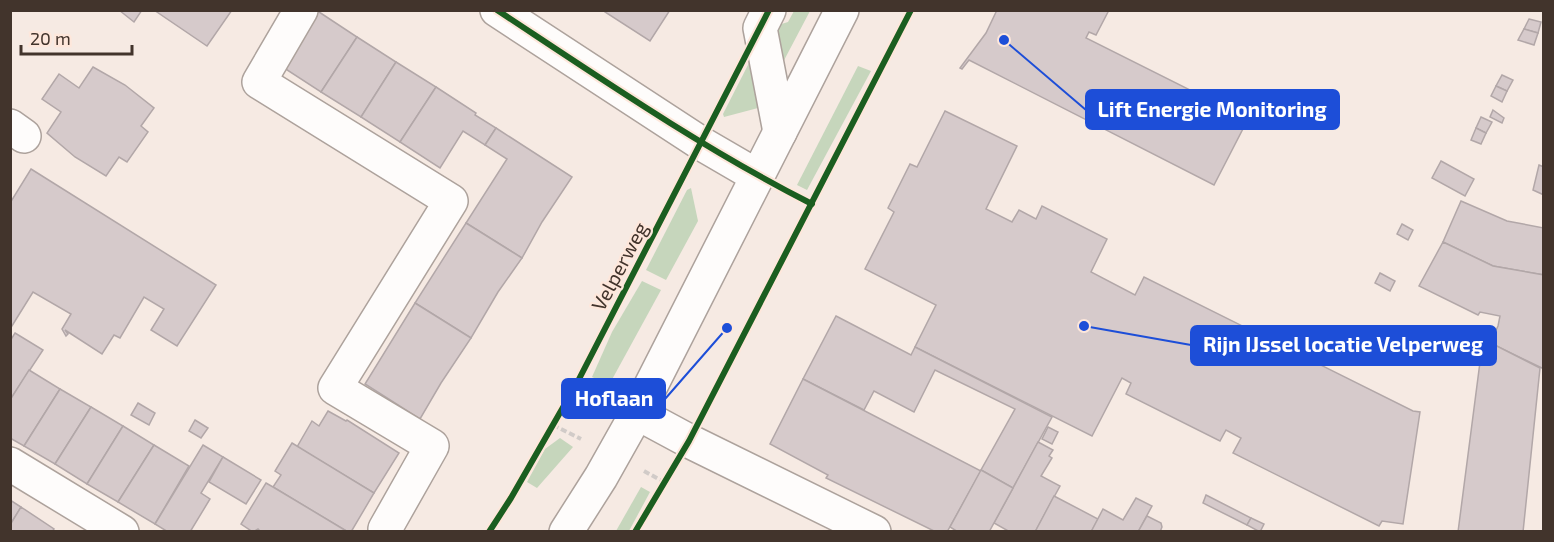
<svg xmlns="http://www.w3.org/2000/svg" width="1554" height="542" font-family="'Exo 2',sans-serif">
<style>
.green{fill:#c6d6bc}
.building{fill:#d6cacb;stroke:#b2a7a8;stroke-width:1.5}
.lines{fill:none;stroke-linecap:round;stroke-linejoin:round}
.minor-casing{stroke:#ada29c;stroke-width:36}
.major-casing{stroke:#ada29c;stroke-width:36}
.path{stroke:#d1cbc8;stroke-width:4;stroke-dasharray:6 3;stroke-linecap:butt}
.minor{stroke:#fefcfb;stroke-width:33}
.major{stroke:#fefcfb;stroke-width:33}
.cycleway-casing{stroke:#fee7db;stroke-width:10}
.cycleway{stroke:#1b5e20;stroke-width:6}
.labels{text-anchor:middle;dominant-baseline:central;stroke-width:4.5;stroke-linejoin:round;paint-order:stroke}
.street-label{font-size:20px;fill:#42342c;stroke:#fee7db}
.leader{fill:none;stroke:#1d4ed8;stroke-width:2}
.callout-dot{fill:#1d4ed8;stroke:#fee7db;stroke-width:2}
.callout{fill:#1d4ed8;stroke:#1d4ed8;stroke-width:2}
.callout-label{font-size:21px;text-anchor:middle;font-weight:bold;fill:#fff}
</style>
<rect width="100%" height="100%" fill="#f6eae3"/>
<g class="green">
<path d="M794 11H810L781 66 775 26 788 22Z"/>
<path d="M751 59 765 95 758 108 724 117 723 114Z"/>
<path d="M858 66 871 71 807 190 797 185Z"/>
<path d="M691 188 698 221 666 280 646 270 687 190Z"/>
<path d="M642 281 661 290 609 385 592 377 612 332Z"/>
<path d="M560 438 573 447 537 488 527 482 545 449Z"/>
<path d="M641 487 650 492 629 531H616Z"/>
</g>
<g class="building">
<path d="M119 10H142L134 22Z"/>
<path d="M154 10H232L207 46Z"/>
<path d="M316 10 357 37 321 92 281 66Z"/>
<path d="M606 10H670L650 41 605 12Z"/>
<path d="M997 10H1109L1096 35 1089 32 1086 38 1248 119 1214 185 969 60 962 69 960 68 986 33Z"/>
<path d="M1529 19 1541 22 1538 33 1524 29Z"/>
<path d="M1524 29 1538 33 1534 45 1518 40Z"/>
<path d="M357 37 396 62 361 117 321 92Z"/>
<path d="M396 62 436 87 400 142 361 117Z"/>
<path d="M93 67 125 85 154 108 141 126 148 132 127 162 119 157 106 176 75 157 47 133 61 112 42 99 59 74 79 88Z"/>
<path d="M1502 75 1513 80 1507 91 1496 86Z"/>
<path d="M1496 86 1507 91 1502 102 1491 96Z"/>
<path d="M436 87 476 113 475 115 496 128 485 145 463 131 440 168 400 142Z"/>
<path d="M1493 110 1504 118 1502 123 1490 117Z"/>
<path d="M945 111 1017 146 986 209 1012 222 1019 210 1036 219 1042 206 1107 239 1091 272 1135 295 1144 277 1413 411 1420 412 1403 524 1382 521 1379 526 1233 453 1241 438 1226 430 1220 441 1126 394 1131 383 1122 378 1092 436 915 347 936 305 865 269 894 212 888 208 910 164 917 167Z"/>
<path d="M1481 117 1492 122 1486 133 1476 128Z"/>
<path d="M496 128 572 177 542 222 522 258 466 223 507 159 485 145Z"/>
<path d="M1476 128 1486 133 1481 144 1471 140Z"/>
<path d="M1441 161 1474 179 1465 196 1432 178Z"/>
<path d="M1539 165 1544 167V195L1533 190Z"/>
<path d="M31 169 216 285 177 346 151 330 164 309 144 297 120 338 114 335 102 354 65 330 68 334 66 336 62 329 71 314 33 292 10 329V203Z"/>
<path d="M1461 201 1507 221 1544 228V275L1493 266 1443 242Z"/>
<path d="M466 223 522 258 498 292 471 338 415 303Z"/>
<path d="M1402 224 1413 230 1408 240 1397 234Z"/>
<path d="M1443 242 1493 266 1544 275V369L1490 343 1498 326 1500 316 1480 312 1478 315 1419 286Z"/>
<path d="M1380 273 1395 281 1390 291 1375 283Z"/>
<path d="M415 303 471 338 441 383 420 419 365 384Z"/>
<path d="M836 316 911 355 915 347 1052 417 1013 488 981 470 1015 409 935 370 914 412 874 391 864 410 803 379Z"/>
<path d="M15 333 43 350 10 400V341Z"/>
<path d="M1483 339 1540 368 1523 532H1458Z"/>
<path d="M29 370 60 389 24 446 10 438V400Z"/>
<path d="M803 379 981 471 947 532H936L826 478 828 475 770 444Z"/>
<path d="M60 389 91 407 55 464 24 446Z"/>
<path d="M138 403 155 413 149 425 131 415Z"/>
<path d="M91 407 123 426 87 484 55 464Z"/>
<path d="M328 411 346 421 347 420 399 453 374 493 297 447 312 421 319 426Z"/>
<path d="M195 420 208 428 201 438 189 431Z"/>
<path d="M123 426 154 445 118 502 87 484Z"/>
<path d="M1048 427 1058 432 1052 444 1042 439Z"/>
<path d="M1038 442 1053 450 1049 456 1052 458 1041 476 1060 486 1035 532H1010L994 523Z"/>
<path d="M292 443 374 493 351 532H348L273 487 281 475 275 471Z"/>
<path d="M154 445 189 466 155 524 118 502Z"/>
<path d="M203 445 223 457 201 493 210 499 190 532H168L155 524Z"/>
<path d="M223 457 261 480 246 504 209 482Z"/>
<path d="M981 470 1013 488 989 532H958L950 527Z"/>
<path d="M266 483 273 487 348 532H261L258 529 253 532 241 524Z"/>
<path d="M1206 495 1251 518 1247 525 1203 503Z"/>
<path d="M1054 496 1098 519 1091 532H1035Z"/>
<path d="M1136 498 1152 506 1138 532H1091L1103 509 1123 520Z"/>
<path d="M10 500 21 507 10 525Z"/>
<path d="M21 507 54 529 52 532H10V525Z"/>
<path d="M1147 516 1161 523 1162 527 1160 532H1138Z"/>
<path d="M1251 518 1264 524 1260 532 1247 525Z"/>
</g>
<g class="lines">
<g class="minor-casing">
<g id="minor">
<path d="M301 10 259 82 451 201 335 388 432 446 385 529"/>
<path d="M497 10 702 144 757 176"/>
<path d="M769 10 760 28 780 132"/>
<path d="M10 126 24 136"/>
<path d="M637 413 689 441 874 532"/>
<path d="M10 464 122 532"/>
</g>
</g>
<g class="major-casing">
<path id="major" d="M566 532 601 477 637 413 842 10"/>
</g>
<g class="path">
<path d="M553 425 581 439"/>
<path d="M644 471 664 482"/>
</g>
<use href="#minor" class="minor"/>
<use href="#major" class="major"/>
<g class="cycleway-casing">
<g id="cycleway">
<path d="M497 10C600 78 702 148 812 204"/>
<path d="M489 532 511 498 577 383 769 10"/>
<path d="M635 532 689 441 911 10"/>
</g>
</g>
<use href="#cycleway" class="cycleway"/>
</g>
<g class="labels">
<g class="street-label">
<text transform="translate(619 266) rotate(-62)">Velperweg</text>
</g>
</g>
<path class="leader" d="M1004 40L1086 110M1084 326L1191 345M727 328L665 399"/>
<g class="callout-dot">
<circle cx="1004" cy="40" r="6"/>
<circle cx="1084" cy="326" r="6"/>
<circle cx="727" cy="328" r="6"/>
</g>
<g class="callout">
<rect x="1086" y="90" width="253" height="39" rx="6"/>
<rect x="1191" y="326" width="305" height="39" rx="6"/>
<rect x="562" y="379" width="103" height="39" rx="6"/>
</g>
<g class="callout-label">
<text x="1212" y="117">Lift Energie Monitoring</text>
<text x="1343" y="352">Rijn IJssel locatie Velperweg</text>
<text x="614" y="406">Hoflaan</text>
</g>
<rect width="1554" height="542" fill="none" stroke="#42342c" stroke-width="24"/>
<path d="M21 45v9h111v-9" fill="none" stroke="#42342c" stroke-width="3"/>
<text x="30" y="45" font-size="18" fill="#42342c" stroke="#fee7db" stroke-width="4.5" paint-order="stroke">20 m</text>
</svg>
